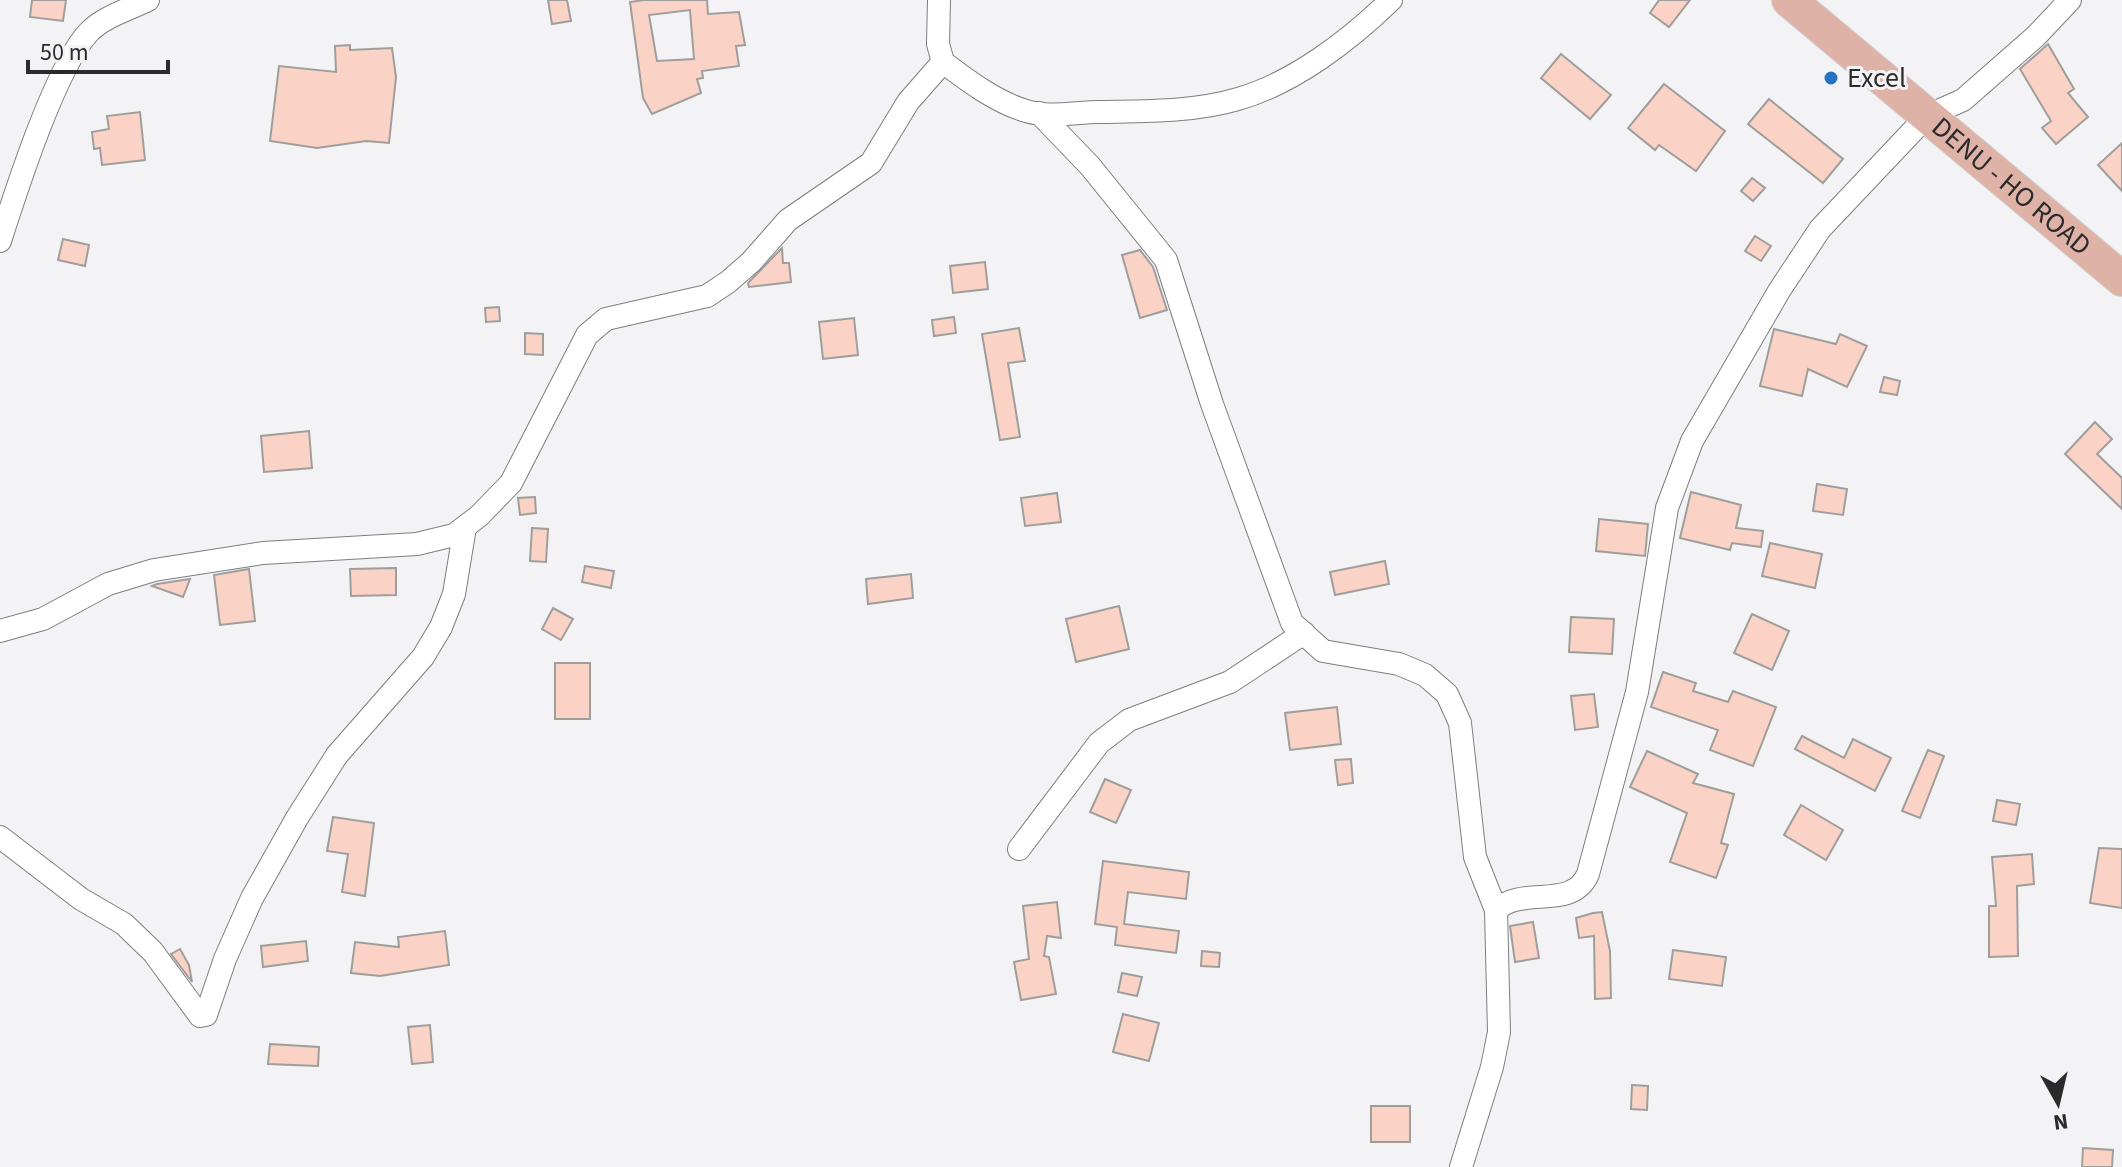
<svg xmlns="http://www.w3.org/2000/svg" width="2122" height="1167" font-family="'Source Sans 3',sans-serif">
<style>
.building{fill:#fbd3c6;stroke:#a09e9d;stroke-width:2;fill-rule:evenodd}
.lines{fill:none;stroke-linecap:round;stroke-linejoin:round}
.minor-casing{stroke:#7d7e80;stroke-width:24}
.primary-casing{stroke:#d0d0d1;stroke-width:36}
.minor{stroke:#fff;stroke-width:22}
.primary{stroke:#dfb2a7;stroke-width:34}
.poi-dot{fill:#2673c2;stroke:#f3f3f5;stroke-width:3}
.labels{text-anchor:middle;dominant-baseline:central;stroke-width:6;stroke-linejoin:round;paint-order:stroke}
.poi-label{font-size:28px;fill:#2b2b2c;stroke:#f3f3f5;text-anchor:start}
.street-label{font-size:28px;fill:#2b2b2c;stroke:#f3f3f5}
</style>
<rect width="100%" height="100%" fill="#f3f3f5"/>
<g class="building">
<path d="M32 0H66L63 21 30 17Z"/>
<path d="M548 0H567L571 21 552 24Z"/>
<path d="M644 0H707L708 14 739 12 745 45 736 46 739 66 702 71 703 78 697 79 701 93 652 114 643 98 630 2ZM690 10 694 59 657 61 649 15Z"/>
<path d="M1659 0H1690L1669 27 1650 13Z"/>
<path d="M2048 44 2074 89 2068 93 2088 117 2056 144 2042 128 2051 121 2020 69Z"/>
<path d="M350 45V50L392 48 396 77 389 143 366 141 317 148 270 141 279 66 336 72 335 46Z"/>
<path d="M1561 54 1611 95 1590 119 1541 78Z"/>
<path d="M1664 84 1725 131 1696 171 1659 145 1655 150 1628 128Z"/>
<path d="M1769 99 1843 159 1823 183 1748 124Z"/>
<path d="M140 112 145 160 102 165 100 148 94 149 92 132 109 129 107 116Z"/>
<path d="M2122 143V191L2098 165Z"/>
<path d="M1752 178 1765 188 1753 201 1741 191Z"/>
<path d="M1755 236 1771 246 1761 261 1745 251Z"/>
<path d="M63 239 89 245 85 266 58 260Z"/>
<path d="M782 248 783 263H789L791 282 749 287 748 283Z"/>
<path d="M1140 250 1153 267 1167 310 1140 318 1122 255Z"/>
<path d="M985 262 988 289 953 293 950 266Z"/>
<path d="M499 307 500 321 486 322 485 308Z"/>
<path d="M954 317 956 333 934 336 932 320Z"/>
<path d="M854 318 858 355 823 359 819 322Z"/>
<path d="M1019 328 1025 361 1008 363 1020 437 1000 440 982 334Z"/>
<path d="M1774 329 1836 344 1840 334 1867 346 1847 387 1808 369 1802 396 1760 386Z"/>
<path d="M525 333 543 334V355L525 354Z"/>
<path d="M1884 377 1900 381 1897 395 1880 392Z"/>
<path d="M2095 422 2112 439 2097 454 2122 478V509L2065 454Z"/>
<path d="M309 431 312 468 264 472 261 436Z"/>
<path d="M1817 484 1847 489 1843 515 1813 511Z"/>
<path d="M1691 492 1741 505 1736 528 1763 531 1761 547 1732 543 1730 550 1680 538Z"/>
<path d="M1057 493 1061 522 1025 526 1021 498Z"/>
<path d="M535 497 536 513 520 515 518 498Z"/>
<path d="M1599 519 1648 524 1645 556 1596 551Z"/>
<path d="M532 528 548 529 546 562 530 561Z"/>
<path d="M1770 543 1822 554 1815 588 1762 576Z"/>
<path d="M1385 561 1389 584 1335 595 1330 572Z"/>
<path d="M585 566 614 571 611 588 582 582Z"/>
<path d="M396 568V595L351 596 350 569Z"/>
<path d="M249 569 255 621 220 625 214 575Z"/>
<path d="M911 574 913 598 868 604 866 579Z"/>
<path d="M190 579 183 597 152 586 157 584Z"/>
<path d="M1119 606 1129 649 1076 662 1066 619Z"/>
<path d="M553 608 573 619 561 640 542 629Z"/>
<path d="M1752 614 1789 631 1772 670 1734 653Z"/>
<path d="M1571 617 1614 619 1612 654 1569 652Z"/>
<rect x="555" y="663" width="35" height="56"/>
<path d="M1663 672 1696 683 1693 691 1728 702 1733 691 1776 707 1753 766 1710 750 1718 730 1651 707Z"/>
<path d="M1594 694 1598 727 1575 730 1571 696Z"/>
<path d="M1337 707 1341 744 1290 750 1285 713Z"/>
<path d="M1802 736 1844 758 1853 739 1891 758 1875 791 1795 749Z"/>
<path d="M1928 750 1944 756 1920 818 1902 811Z"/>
<path d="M1647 751 1698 774 1693 783 1734 794 1721 843 1728 845 1716 878 1670 862 1687 813 1630 787Z"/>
<path d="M1351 759 1353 783 1338 785 1335 760Z"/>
<path d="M1105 779 1131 790 1116 823 1090 812Z"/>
<path d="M1997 800 2020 804 2016 825 1993 821Z"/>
<path d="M1801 805 1843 830 1826 860 1784 835Z"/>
<path d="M333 817 374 823 365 896 342 892 348 854 327 851Z"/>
<path d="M2099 848 2122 849V908L2090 903Z"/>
<path d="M2032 854 2034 884 2017 886 2018 956 1989 957V906H1996L1992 857Z"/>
<path d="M1103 861 1189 872 1186 899 1128 892 1124 924 1179 931 1176 953 1115 945 1117 927 1095 924Z"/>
<path d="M1057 902 1061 938 1047 936 1044 956 1049 957 1056 994 1021 1000 1014 962 1029 959 1023 906Z"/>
<path d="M1593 913 1602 912 1610 951 1611 998 1595 999 1594 936 1579 938 1576 918Z"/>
<path d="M1533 922 1539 958 1515 962 1510 926Z"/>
<path d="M445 931 449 965 380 976 351 973 355 942 399 947 398 937Z"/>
<path d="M306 941 308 961 263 967 261 946Z"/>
<path d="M180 949 189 965 192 982 171 954Z"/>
<path d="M1673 950 1726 957 1722 986 1669 979Z"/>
<path d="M1202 951 1220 953 1219 967 1201 966Z"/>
<path d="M1122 973 1142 977 1137 996 1118 992Z"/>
<path d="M1123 1014 1159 1023 1149 1061 1113 1052Z"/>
<path d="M430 1025 433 1062 412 1064 408 1027Z"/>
<path d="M270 1044 319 1047 318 1066 268 1064Z"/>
<path d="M1632 1085 1648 1086 1647 1110 1631 1109Z"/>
<rect x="1371" y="1106" width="39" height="36"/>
<path d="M2083 1148 2113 1150 2112 1167H2082Z"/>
</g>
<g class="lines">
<g class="minor-casing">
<g id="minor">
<path d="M939 0 938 44 943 62C968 81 996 102 1026 111 1049 118 1076 112 1099 112 1145 111 1194 112 1238 99 1294 83 1350 40 1391 0"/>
<path d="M1039 113 1090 166 1166 260 1212 404 1292 623 1323 651 1399 664 1425 675 1447 694 1460 723 1475 857 1496 910"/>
<path d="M0 241C16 191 56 66 89 32 103 17 130 9 148 0"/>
<path d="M0 631 43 619 108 584 154 570 263 553 417 544 454 535 479 516 511 483 587 335 606 319 707 296 728 282 751 262 788 220 871 163 908 102 943 62"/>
<path d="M0 837 81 899 124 924 153 952 200 1016 206 1015 225 959 252 898 297 818 337 755 423 657 441 627 454 594 465 527"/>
<path d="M1019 849 1099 743 1129 720 1230 682 1304 633"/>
<path d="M1461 1167 1492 1067 1499 1032 1496 910C1523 885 1572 911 1588 874L1637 692 1667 508 1692 441 1779 291 1820 229 1927 116 1963 100 2036 36 2070 0"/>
</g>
</g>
<g class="primary-casing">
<g id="primary">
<path id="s1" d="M1789 0 2122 279"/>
</g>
</g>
<use href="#minor" class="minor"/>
<use href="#primary" class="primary"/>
</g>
<circle class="poi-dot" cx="1831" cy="78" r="8"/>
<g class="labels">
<g class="poi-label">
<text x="1847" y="78">Excel</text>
</g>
<g class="street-label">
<text stroke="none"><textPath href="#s1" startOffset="290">DENU - HO ROAD</textPath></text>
</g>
</g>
<g transform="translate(2058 1103) rotate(172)" stroke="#f3f3f5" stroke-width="6" paint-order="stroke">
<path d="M0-6L14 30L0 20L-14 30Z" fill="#2b2b2c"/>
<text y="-12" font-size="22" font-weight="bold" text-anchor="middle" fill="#2b2b2c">N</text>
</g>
<path d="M28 60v12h140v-12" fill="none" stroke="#2b2b2c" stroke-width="4"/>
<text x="40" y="60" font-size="24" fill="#2b2b2c" stroke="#f3f3f5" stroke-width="6" paint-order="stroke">50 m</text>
</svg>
